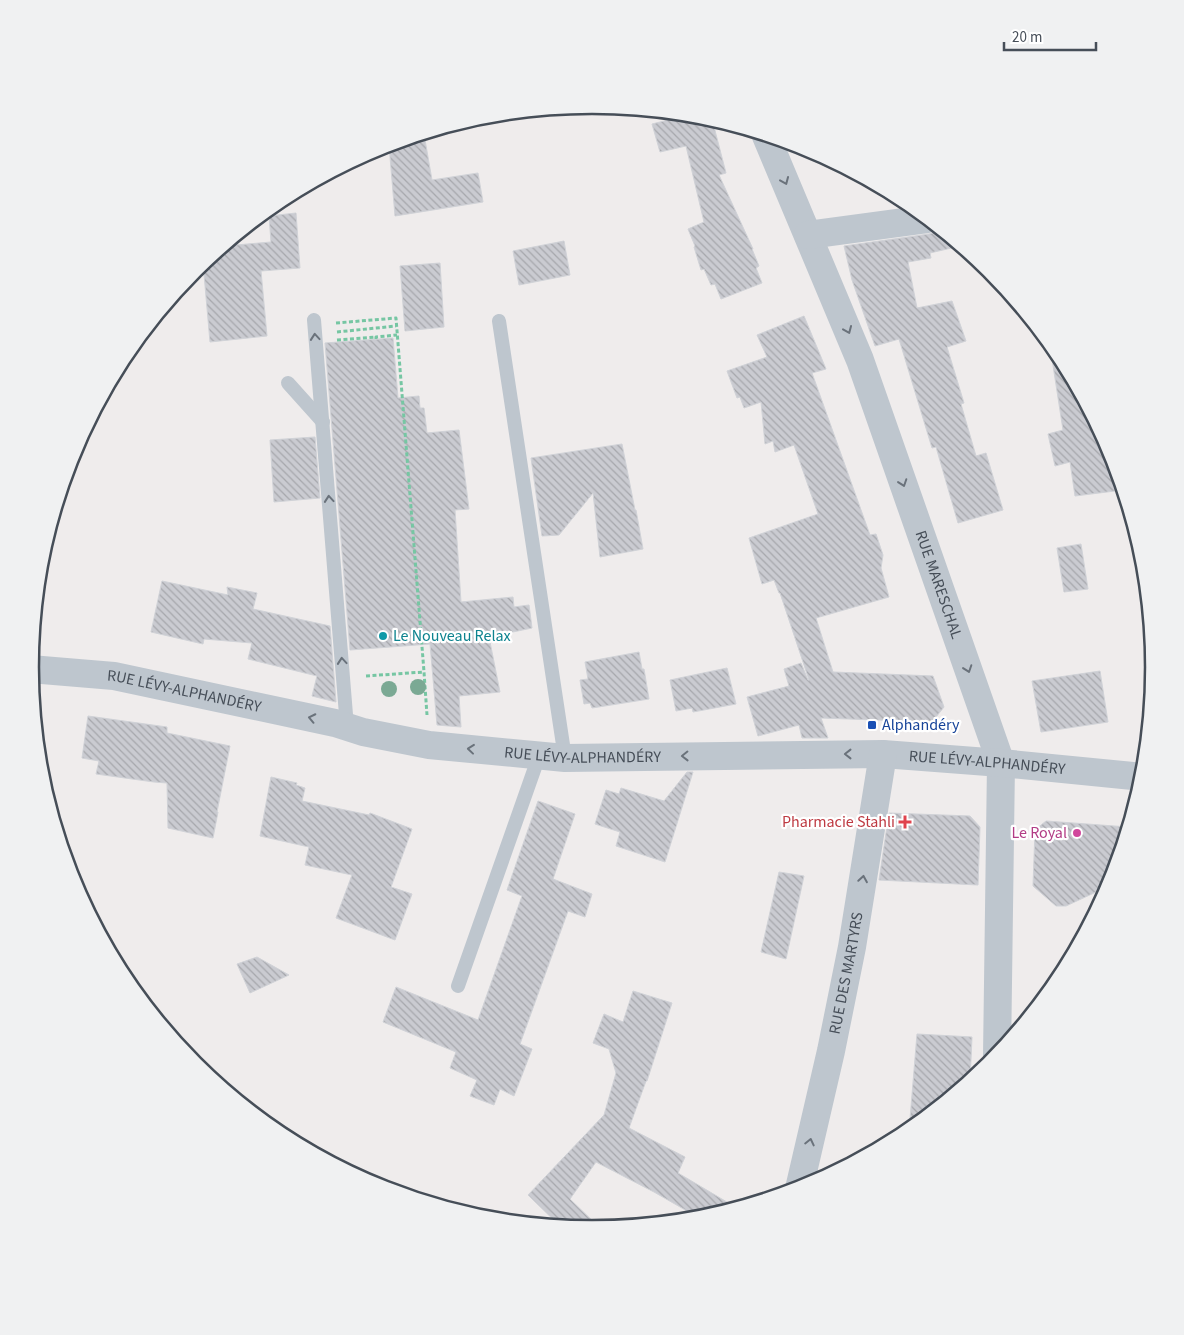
<svg xmlns="http://www.w3.org/2000/svg" width="1184" height="1335" font-family="'Source Sans 3',sans-serif">
<style>
.building{fill:url(#building-back-hatch);stroke:#d0d2d7}
.lines{fill:none;stroke-linecap:round;stroke-linejoin:round}
.path{stroke:#76c6a3;stroke-width:3;stroke-dasharray:4 2.5;stroke-linecap:butt}
.lane{stroke:#bec6ce;stroke-width:14}
.street{stroke:#bec6ce;stroke-width:28}
.tree{fill:#7ba994}
.oneway{stroke:#6a727b}
.culture-dot{fill:#0f9aa8;stroke:#fff;stroke-width:2}
.transit-dot{fill:#1a4fb4;stroke:#fff;stroke-width:2}
.health-dot{fill:#e0444e;stroke:#fff;stroke-width:2}
.hotel-dot{fill:#d1479c;stroke:#fff;stroke-width:2}
.labels{text-anchor:middle;dominant-baseline:central;stroke-width:4.5;stroke-linejoin:round;paint-order:stroke}
.street-label{font-size:16px;fill:#464e58;stroke:#fff}
.culture-label{font-size:16px;fill:#0d838f;stroke:#fff;text-anchor:start}
.transit-label{font-size:16px;fill:#164399;stroke:#fff;text-anchor:start}
.health-label{font-size:16px;fill:#be3a42;stroke:#fff;text-anchor:end}
.hotel-label{font-size:16px;fill:#b23c85;stroke:#fff;text-anchor:end}
.rim{fill:none;stroke:#464e58;stroke-width:2.5}
</style>
<defs>
<pattern id="building-back-hatch" width="6" height="6" patternUnits="userSpaceOnUse" patternTransform="scale(1.25)"><rect width="6" height="6" fill="#cacbd1"/><path d="M-1 5l2 2M0 0l6 6M5-1l2 2" fill="none" stroke="#a6a7ac"/></pattern>
</defs>
<rect width="100%" height="100%" fill="#efecec"/>
<g class="building">
<path d="M688 115 702 116 712 119 726 173 719 175 753 249H752L759 266 756 268 762 283 721 299 715 284 711 285 704 269 701 270 694 247 695 246 688 229 704 222 686 146 660 152 652 124Z"/>
<path d="M424 134 432 180 478 173 483 202 395 216 389 145Z"/>
<path d="M296 213 300 268 261 271 267 336 210 342 203 263 224 246 271 242 269 216Z"/>
<path d="M939 229 960 246 930 253 931 258 908 262 917 308 952 301 966 341 947 347 964 403 961 404 976 456 986 453 1003 510 958 523 936 447 932 448 899 339 875 346 852 280 844 246 929 234 936 232Z"/>
<path d="M564 241 570 275 519 285 513 251Z"/>
<path d="M440 263 444 327 405 331 400 266Z"/>
<path d="M804 316 826 369 812 373 870 535 876 534 883 555 881 568 889 597 816 618 833 672 933 676 944 707 932 722 821 718 828 738H802L799 725 758 736 747 697 789 686 784 669 801 663 808 680H809L780 593H779L774 580 762 584 749 538 818 514 794 445 775 452 773 441 765 444 761 402 744 408 740 397 737 398 727 371 767 357 757 335Z"/>
<path d="M393 338 398 398 419 396 420 408H424L427 433 459 430 469 509 455 510 461 602 513 597 514 607 529 605 532 628 489 637 500 692 459 696 461 727 437 725 430 644 350 650 325 343Z"/>
<path d="M1050 346H1051L1059 356 1111 453 1123 490 1075 496 1070 462 1055 466 1048 434 1063 430Z"/>
<path d="M315 437 320 498 274 502 270 440Z"/>
<path d="M622 444 635 510H636L643 549 600 557 593 493 559 535 542 536 531 458Z"/>
<path d="M1081 544 1088 589 1064 592 1057 548Z"/>
<path d="M162 581 228 595 227 587 257 593 253 609 330 626 336 702 312 696 317 676 248 659 252 643 204 639 203 644 151 632Z"/>
<path d="M639 652 642 669H644L649 699 592 708 590 703 584 704 580 680 588 679 585 662Z"/>
<path d="M727 668 736 704 693 712 692 708 676 711 670 680Z"/>
<path d="M1100 671 1108 722 1041 732 1032 681Z"/>
<path d="M88 716 167 727V733L230 746 217 812H218L213 838 168 828 167 783 154 782 96 774 99 761 82 758Z"/>
<path d="M687 772H693L665 862 616 846 620 832 595 824 606 790 619 794 621 788 664 801Z"/>
<path d="M271 777 297 783 296 785 305 788 302 801 369 815 370 813 412 829 391 887 412 894 395 940 336 918 352 875 305 865 309 847 260 836Z"/>
<path d="M538 801 575 814 553 879 592 894 585 917 568 911 520 1044 532 1049 514 1096 500 1089 494 1105 470 1096 477 1080 450 1068 456 1052 383 1022 396 987 478 1020 522 896 507 890Z"/>
<path d="M889 813 970 816 980 827 978 885 879 880Z"/>
<path d="M1046 821 1128 827 1109 886 1066 906H1056L1033 886 1035 830Z"/>
<path d="M779 872 804 876 786 959 761 952Z"/>
<path d="M257 957 289 975 250 993 237 964Z"/>
<path d="M633 991 672 1003 647 1081H646L629 1128 685 1157 678 1173 737 1208 701 1219 654 1192 596 1162 570 1199 601 1229 592 1230 560 1226 528 1195 604 1115 616 1073 609 1049 593 1043 604 1014 623 1022Z"/>
<path d="M917 1034 972 1037 970 1081 909 1131Z"/>
</g>
<g class="lines">
<g class="path">
<path d="M336 323 396 318 424 672"/>
<path d="M337 332 396 326"/>
<path d="M376 339V337L397 335"/>
<path d="M337 340 376 337"/>
<path d="M366 676 424 672 427 715"/>
</g>
<g class="lane">
<path d="M314 320 347 727"/>
<path d="M499 321 565 758"/>
<path d="M288 383 323 422"/>
<path d="M458 986 539 756"/>
</g>
<g class="street">
<path id="s1" d="M766 136 860 360 1001 763 997 1056"/>
<path d="M808 235 927 219"/>
<path id="s2" d="M30 669 114 676 335 723 363 732 429 745 565 758 883 754 1001 763 1143 777"/>
<path id="s3" d="M799 1189 831 1051 852 947 883 754"/>
</g>
</g>
<g class="tree">
<circle cx="418" cy="687" r="8"/>
<circle cx="389" cy="689" r="8"/>
</g>
<defs><path id="oneway-chevron" d="M-2-3.5L2.5 0L-2 3.5" fill="none" stroke-width="1.6" stroke-linecap="round" stroke-linejoin="round" transform="scale(1.25)"/></defs>
<g class="oneway">
<use href="#oneway-chevron" transform="translate(785 181) rotate(67)"/>
<use href="#oneway-chevron" transform="translate(848 330) rotate(67)"/>
<use href="#oneway-chevron" transform="translate(315 337) rotate(-95)"/>
<use href="#oneway-chevron" transform="translate(903 483) rotate(71)"/>
<use href="#oneway-chevron" transform="translate(329 499) rotate(-95)"/>
<use href="#oneway-chevron" transform="translate(342 661) rotate(-95)"/>
<use href="#oneway-chevron" transform="translate(968 669) rotate(71)"/>
<use href="#oneway-chevron" transform="translate(312 718) rotate(-168)"/>
<use href="#oneway-chevron" transform="translate(471 749) rotate(-174)"/>
<use href="#oneway-chevron" transform="translate(848 754) rotate(180)"/>
<use href="#oneway-chevron" transform="translate(685 756) rotate(179)"/>
<use href="#oneway-chevron" transform="translate(863 879) rotate(-81)"/>
<use href="#oneway-chevron" transform="translate(810 1142) rotate(-77)"/>
</g>
<circle class="culture-dot" cx="383" cy="636" r="5"/>
<rect class="transit-dot" x="867" y="720" width="10" height="10" rx="2.5"/>
<path class="health-dot" d="M902.5 814.5h5v5h5v5h-5v5h-5v-5h-5v-5h5z"/>
<circle class="hotel-dot" cx="1077" cy="833" r="5"/>
<g class="labels">
<g class="street-label">
<text stroke="none"><textPath href="#s1" startOffset="481">RUE MARESCHAL</textPath></text>
<text stroke="none"><textPath href="#s2" startOffset="156">RUE LÉVY-ALPHANDÉRY</textPath></text>
<text stroke="none"><textPath href="#s2" startOffset="561">RUE LÉVY-ALPHANDÉRY</textPath></text>
<text stroke="none"><textPath href="#s2" startOffset="966">RUE LÉVY-ALPHANDÉRY</textPath></text>
<text stroke="none"><textPath href="#s3" startOffset="221">RUE DES MARTYRS</textPath></text>
</g>
<g class="culture-label">
<text x="393" y="636">Le Nouveau Relax</text>
</g>
<g class="transit-label">
<text x="882" y="725">Alphandéry</text>
</g>
<g class="health-label">
<text x="895" y="822">Pharmacie Stahli</text>
</g>
<g class="hotel-label">
<text x="1067" y="833">Le Royal</text>
</g>
</g>
<path d="M0 0H1184V1335H0ZM39 667a553 553 0 1 1 1106 0a553 553 0 1 1-1106 0Z" fill="#f0f1f2" fill-rule="evenodd"/>
<path class="rim" d="M39 667a553 553 0 1 1 1106 0a553 553 0 1 1-1106 0Z"/>
<path d="M1004 42v8h92v-8" fill="none" stroke="#464e58" stroke-width="2.5"/>
<text x="1012" y="42" font-size="15" fill="#464e58" stroke="#ffffff" stroke-width="4" paint-order="stroke">20 m</text>
</svg>
